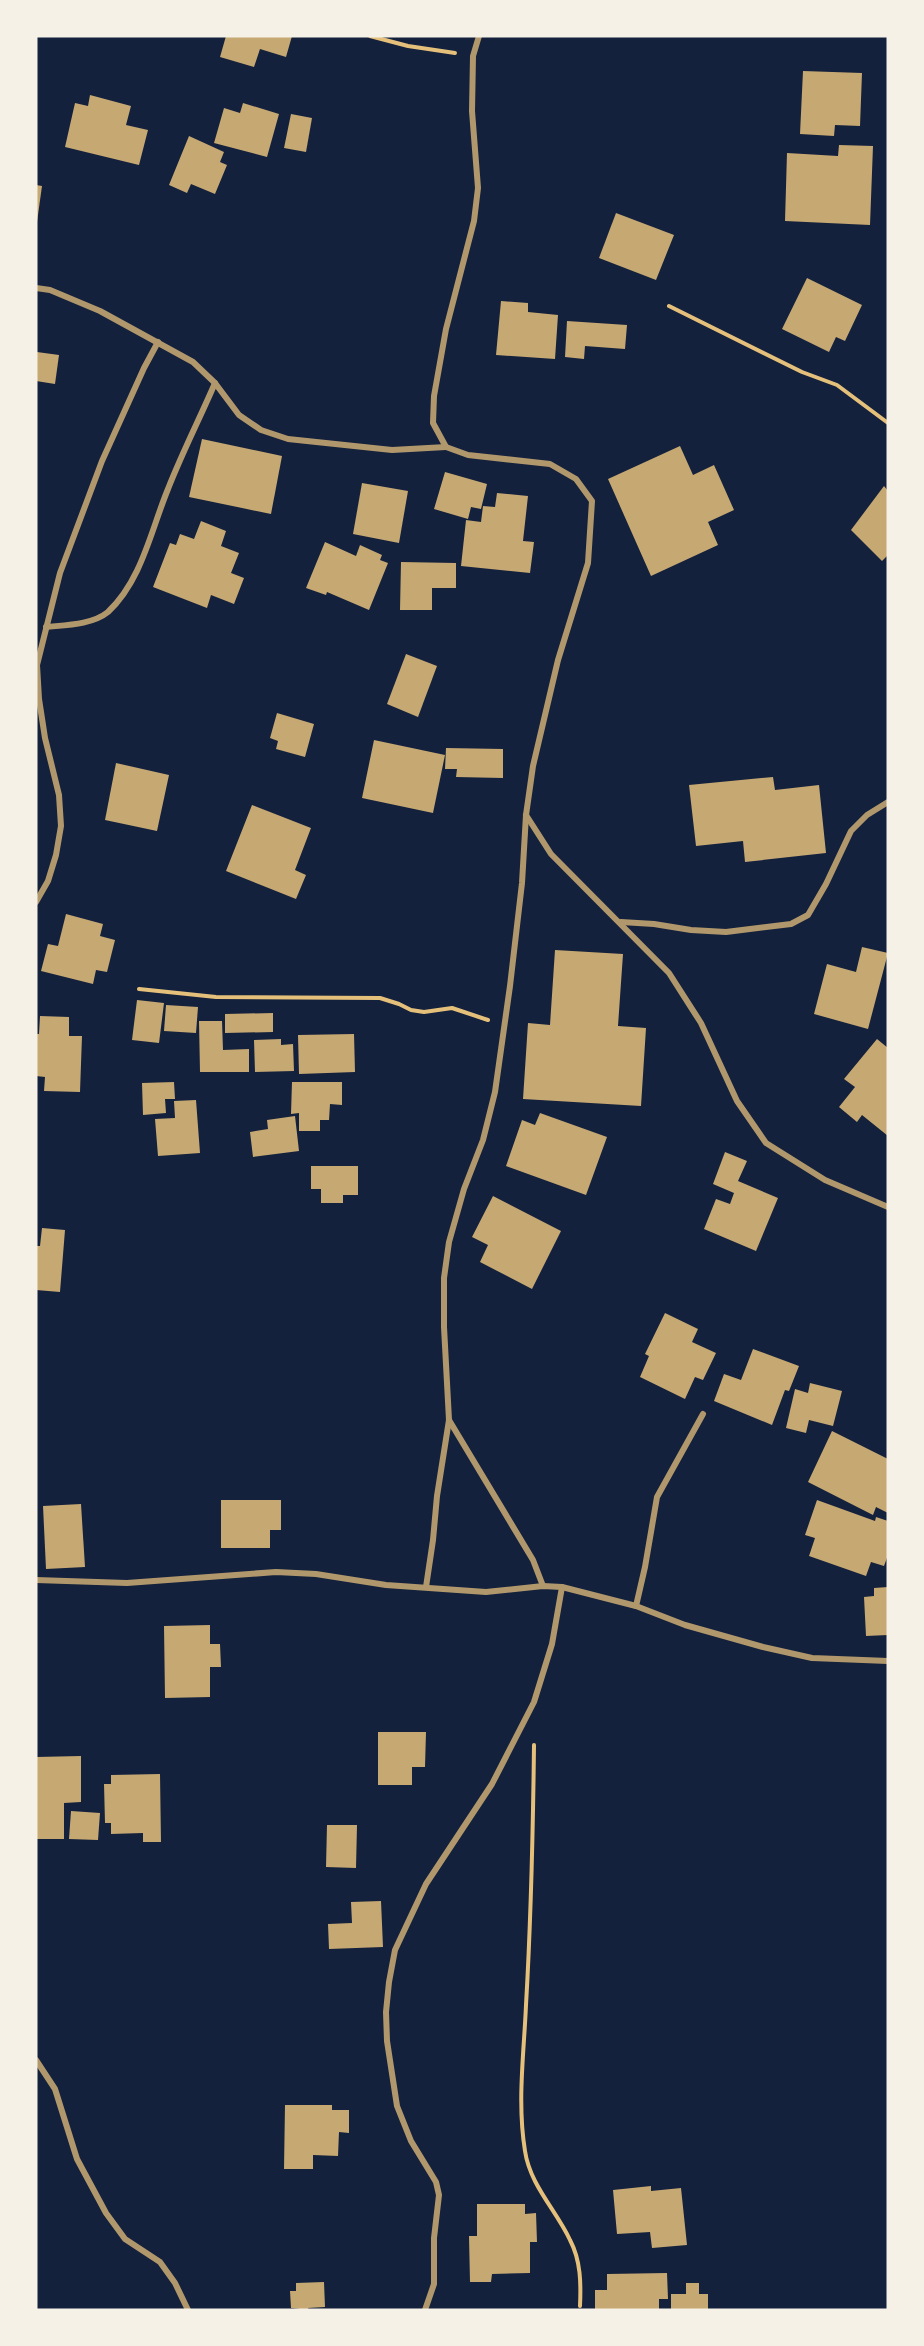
<svg xmlns="http://www.w3.org/2000/svg" width="924" height="2346" font-family="Mulish,sans-serif">
<style>
.building{fill:#c6a872}
.lines{fill:none;stroke-linecap:round;stroke-linejoin:round}
.path{stroke:#e5c07b;stroke-width:4}
.minor{stroke:#b1986c;stroke-width:6}
</style>
<rect width="100%" height="100%" fill="#14213d"/>
<g class="building">
<path d="M226 36H292L286 57 260 49 254 67 220 57Z"/>
<path d="M803 71 862 73 860 126 835 125 834 136 800 134Z"/>
<path d="M90 95 131 106 126 125 148 130 139 165 65 147 75 103 88 106Z"/>
<path d="M243 103 279 114 267 157 214 143 224 108 240 113Z"/>
<path d="M291 114 312 118 306 152 284 148Z"/>
<path d="M189 136 224 152 220 162 227 165 215 194 191 184 187 193 169 185Z"/>
<path d="M839 145 873 146 870 225 785 221 787 153 838 156Z"/>
<path d="M36 185 42 186 37 222H36Z"/>
<path d="M616 213 674 235 656 280 599 258Z"/>
<path d="M807 278 862 305 845 341 836 337 829 352 782 329Z"/>
<path d="M501 301 528 303V312L558 315 555 359 496 355Z"/>
<path d="M567 321 627 325 625 349 585 346 584 359 565 357Z"/>
<path d="M37 352 59 355 55 384 36 381Z"/>
<path d="M202 439 282 456 271 514 189 497Z"/>
<path d="M680 446 693 475 714 465 734 510 708 522 718 545 651 576 608 479Z"/>
<path d="M445 472 487 484 481 509 471 507 468 519 434 509Z"/>
<path d="M362 483 408 491 399 543 353 534Z"/>
<path d="M884 486 888 491V555L882 561 851 530Z"/>
<path d="M497 493 528 496 523 541 534 542 530 573 461 566 466 520 481 522 483 506 495 507Z"/>
<path d="M201 521 226 531 221 546 239 553 231 573 244 578 234 604 211 595 207 608 153 587 170 543 176 545 180 534 194 539Z"/>
<path d="M325 542 356 556 360 545 382 555 380 560 388 563 369 610 327 592 326 595 306 588Z"/>
<path d="M401 562 456 563V588H432V610H400Z"/>
<path d="M406 654 437 666 418 717 387 704Z"/>
<path d="M277 713 314 724 305 757 276 749 278 741 270 738Z"/>
<path d="M374 740 445 755 433 813 362 798Z"/>
<path d="M446 748 503 749V778L456 777 457 769H445Z"/>
<path d="M116 763 169 775 157 831 105 820Z"/>
<path d="M773 777 775 790 819 785 826 853 745 862 743 841 696 846 689 785Z"/>
<path d="M252 805 311 828 295 870 306 875 296 899 226 871Z"/>
<path d="M66 914 103 924 100 936 115 940 107 972 96 970 93 984 41 971 48 944 58 946Z"/>
<path d="M862 947 888 953 868 1029 814 1014 827 964 856 972Z"/>
<path d="M555 950 623 954 618 1026 646 1028 641 1106 523 1099 528 1023 550 1025Z"/>
<path d="M137 1000 164 1003 159 1043 132 1040Z"/>
<path d="M166 1005 198 1007 196 1033 164 1031Z"/>
<path d="M273 1013V1032L225 1033V1014Z"/>
<path d="M40 1016 69 1017V1036H82L80 1092 44 1091 45 1077 36 1076V1034H39Z"/>
<path d="M199 1021H222L223 1050 249 1049V1072H200Z"/>
<path d="M354 1034 355 1072 299 1074 298 1035Z"/>
<path d="M281 1039V1045L293 1044 294 1071 255 1072 254 1040Z"/>
<path d="M877 1039 888 1048V1136L862 1115 857 1122 839 1107 855 1087 844 1079Z"/>
<path d="M174 1082 175 1099H165L166 1113 143 1115 142 1083Z"/>
<path d="M292 1082H342V1105L330 1104 329 1120H320V1131H299V1113L291 1114Z"/>
<path d="M196 1100 200 1153 158 1156 155 1119 175 1118 174 1101Z"/>
<path d="M540 1113 607 1137 586 1195 506 1166 522 1120 535 1125Z"/>
<path d="M295 1116 299 1151 253 1157 250 1132 268 1129 267 1120Z"/>
<path d="M725 1152 747 1161 738 1181 778 1198 756 1251 704 1229 716 1199 730 1204 734 1193 713 1184Z"/>
<path d="M311 1166H358V1195H343V1203H321V1189H311Z"/>
<path d="M493 1196 561 1231 532 1289 480 1262 488 1245 472 1237Z"/>
<path d="M42 1228 65 1230 60 1292 36 1290V1246H40Z"/>
<path d="M665 1313 698 1329 692 1342 716 1353 703 1380 695 1377 685 1399 640 1377 649 1356 645 1354Z"/>
<path d="M753 1349 799 1366 789 1391 785 1390 772 1425 714 1401 724 1374 741 1380Z"/>
<path d="M810 1383 842 1391 833 1426 809 1420 806 1433 786 1428 795 1389 808 1393Z"/>
<path d="M832 1431 888 1459V1513L876 1507 873 1515 808 1482Z"/>
<path d="M221 1500H281V1530H270V1548H221Z"/>
<path d="M817 1500 875 1521 876 1517 888 1521V1555L884 1566 871 1562 866 1576 809 1556 815 1538 805 1535Z"/>
<path d="M81 1504 85 1567 46 1569 43 1506Z"/>
<path d="M888 1587V1635L866 1636 864 1597 874 1596V1588Z"/>
<path d="M210 1625V1644H220L221 1667H210V1697L165 1698 164 1626Z"/>
<path d="M378 1732H426L425 1767H412V1785H378Z"/>
<path d="M81 1756V1802L64 1803V1839H36V1757Z"/>
<path d="M160 1774 161 1842H143V1833L111 1834V1823H105L104 1784H111V1775Z"/>
<path d="M71 1811 100 1813 98 1840 69 1839Z"/>
<path d="M327 1825H357L356 1868 326 1867Z"/>
<path d="M381 1901 383 1947 329 1949 328 1924 352 1923 351 1902Z"/>
<path d="M285 2105H332V2110H349V2133L339 2132 338 2156 313 2155V2169H284Z"/>
<path d="M651 2186V2191L681 2188 687 2245 652 2248 650 2232 617 2234 613 2190Z"/>
<path d="M477 2204H525V2214L536 2213 537 2242H530V2273L492 2274 491 2282H470L469 2236H477Z"/>
<path d="M667 2273 668 2299H659V2310H595V2290H607V2274Z"/>
<path d="M324 2282 325 2307 308 2308 309 2310 291 2308 290 2291H296V2283Z"/>
<path d="M686 2283H699V2294H708V2310H671V2294H686Z"/>
</g>
<g class="lines">
<g class="path">
<path d="M370 36 408 46 455 53"/>
<path d="M669 306 802 372 837 385 888 423"/>
<path d="M139 989 216 997 380 998 399 1004 411 1010 424 1012 452 1008 488 1020"/>
<path d="M534 1745C533 1832 531 1919 526 2005 524 2053 517 2102 525 2151 530 2185 556 2210 570 2240 581 2261 581 2284 580 2306"/>
</g>
<g class="minor">
<path d="M36 288 50 290 100 311 193 362 215 383 239 415 261 430 288 439 392 450 446 447"/>
<path d="M46 627C65 625 92 625 108 612 142 580 151 530 168 489 182 453 200 418 215 383"/>
<path d="M526 815 551 854 669 973 701 1023 737 1101 766 1143 825 1180 888 1207"/>
<path d="M36 902 48 881 56 855 61 826 59 795 45 738 39 699 37 665 60 573 102 461 144 368 158 342"/>
<path d="M621 922 654 924 691 930 726 932 791 924 808 915 826 884 851 831 867 815 888 802"/>
<path d="M449 1420 533 1560 543 1586"/>
<path d="M36 1580 127 1583 276 1572 316 1574 386 1585 486 1592 543 1586 562 1587 636 1606 685 1625 763 1647 812 1658 888 1661"/>
<path d="M426 1587 433 1540 437 1496 449 1420 444 1327V1278L449 1242 464 1189 483 1140 495 1092 510 986 522 883 526 815 533 766 558 660 588 563 592 501 576 479 550 464 468 455 446 447 433 423 434 396 446 329 474 221 478 188 472 111 473 56 479 36"/>
<path d="M636 1606 645 1567 657 1497 703 1414"/>
<path d="M36 2060 55 2089 77 2159 106 2213 125 2239 160 2262 175 2283 188 2310"/>
<path d="M425 2310 434 2284V2238L439 2195 436 2182 411 2141 397 2106 387 2041 386 2012 389 1982 395 1950 426 1884 492 1784 534 1702 552 1644 562 1587"/>
</g>
</g>
<rect width="924" height="2346" fill="none" stroke="#f6f1e7" stroke-width="75"/>
</svg>
